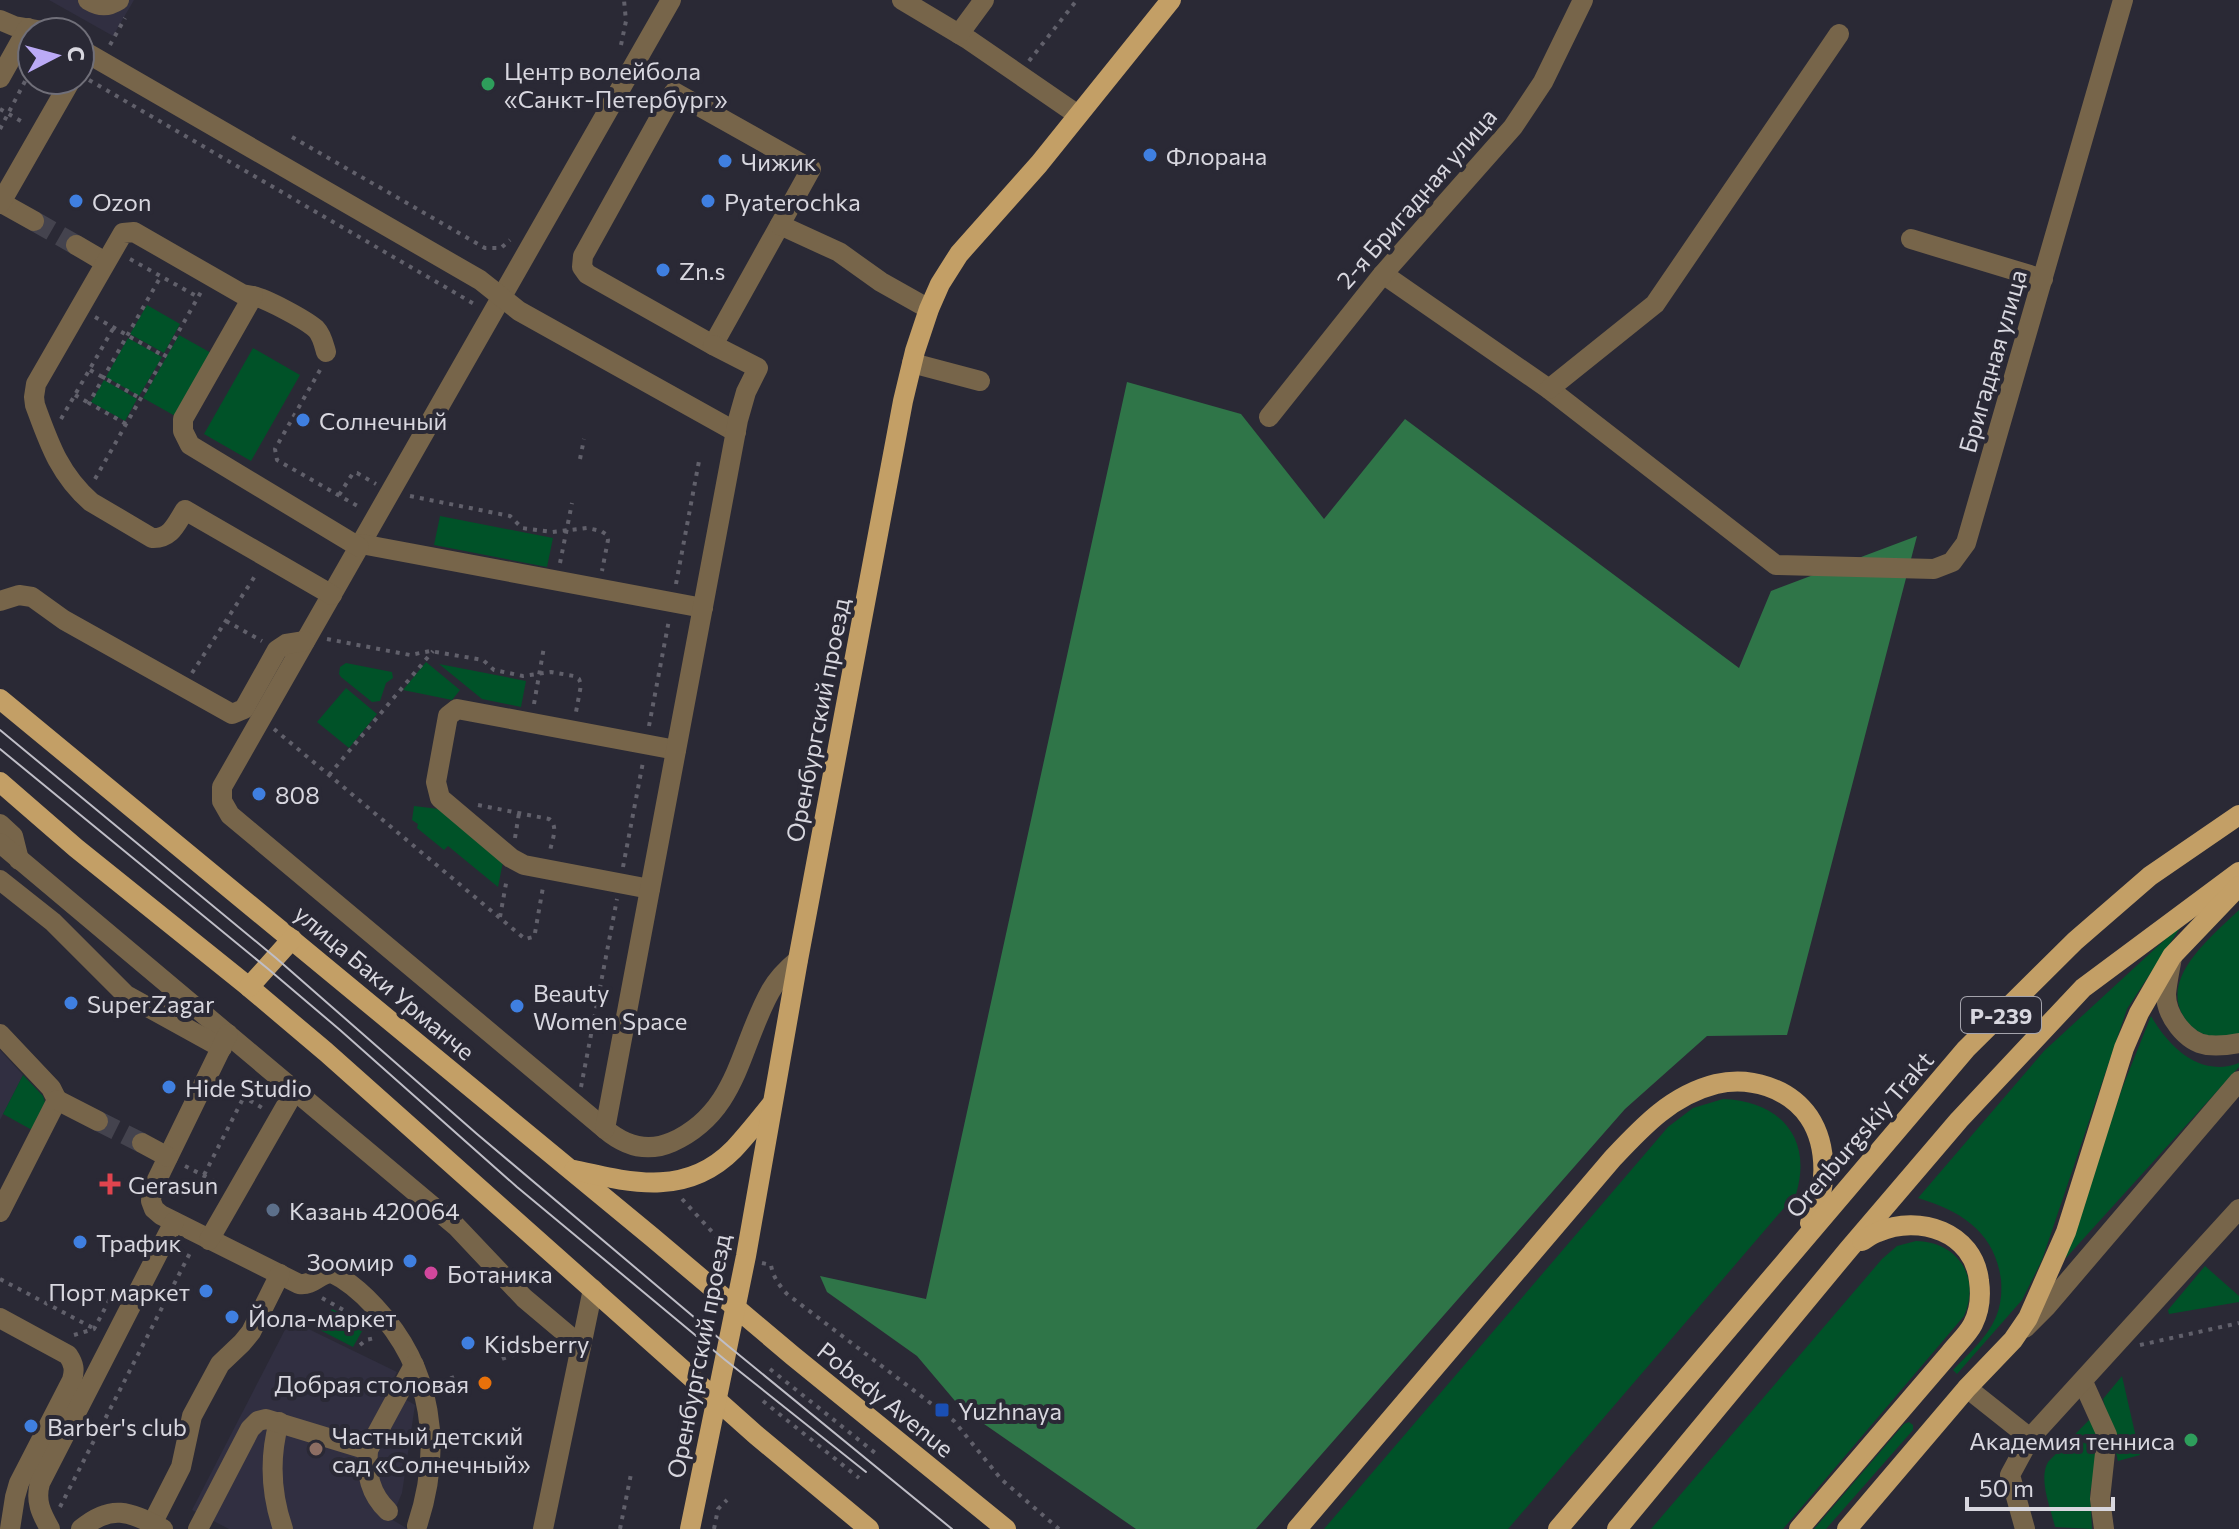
<svg xmlns="http://www.w3.org/2000/svg" width="2239" height="1529" font-family="Commissioner,sans-serif">
<style>
.built{fill:#312f41}
.green{fill:#005228}
.forest{fill:#2f7548}
.lines{fill:none;stroke-linecap:round;stroke-linejoin:round}
.minor-tunnel{stroke:#44434e;stroke-width:20;stroke-dasharray:20 10;stroke-linecap:butt}
.path{stroke:#61606b;stroke-width:4;stroke-dasharray:4 6;stroke-linecap:butt}
.minor{stroke:#77654a;stroke-width:20}
.major{stroke:#c39f66;stroke-width:20}
.tram{stroke:#bfbec7;stroke-width:2}
.leisure-dot{fill:#2e9e5b;stroke:#2a2935;stroke-width:3}
.shop-dot{fill:#3f7fe0;stroke:#2a2935;stroke-width:3}
.health-dot{fill:#e0444e;stroke:#2a2935;stroke-width:3}
.service-dot{fill:#5c6f8a;stroke:#2a2935;stroke-width:3}
.hotel-dot{fill:#d1479c;stroke:#2a2935;stroke-width:3}
.food-dot{fill:#e8710a;stroke:#2a2935;stroke-width:3}
.transit-dot{fill:#1a4fb4;stroke:#2a2935;stroke-width:3}
.education-dot{fill:#8d6e63;stroke:#2a2935;stroke-width:3}
.labels{text-anchor:middle;dominant-baseline:central;stroke-width:8;stroke-linejoin:round;paint-order:stroke}
.shield{fill:#2a2935;stroke:#a4a3ac;stroke-width:2}
.shield-label{font-size:22px;font-weight:bold;fill:#d8d7df}
.poi-label{font-size:24px;fill:#d8d7df;stroke:#2a2935;text-anchor:start}
.street-label{font-size:24px;fill:#d8d7df;stroke:#2a2935}
</style>
<rect width="100%" height="100%" fill="#2a2935"/>
<g class="built">
<path d="M49 0H134L113 36Z"/>
<path d="M0 1050 23 1075 0 1120Z"/>
<path d="M290 1320 397 1372 388 1389 415 1405 402 1493 391 1519 408 1529H229L192 1510Z"/>
</g>
<g class="green">
<path d="M147 305 180 324 164 353 130 334Z"/>
<path d="M179 335 213 354 177 417 143 398Z"/>
<path d="M128 338 162 357 139 396 106 377Z"/>
<path d="M253 348 300 375 251 461 204 434Z"/>
<path d="M104 380 137 399 125 421 91 402Z"/>
<path d="M440 516 553 538 547 567 434 545Z"/>
<path d="M426 662 460 690 452 700 403 690Z"/>
<path d="M346 663 392 672 393 678 386 683 380 701 372 702 341 677 339 674 340 667Z"/>
<path d="M439 664 526 681 521 707 482 699Z"/>
<path d="M346 688 377 714 349 748 317 722Z"/>
<path d="M414 806 439 809 503 862 498 887 448 846 444 850 417 828 418 824 412 820Z"/>
<path d="M2239 910V1039C2225 1042 2203 1037 2192 1027 2150 985 2209 939 2239 910Z"/>
<path d="M2184 922 2127 1009 2042 1260 2022 1300 1957 1374 1953 1370C1968 1354 1987 1338 1996 1317 2001 1305 2002 1293 2001 1280 1995 1232 1961 1211 1918 1198L2044 1051Z"/>
<path d="M2151 1016C2169 1047 2200 1078 2239 1063V1067L2065 1259 2123 1086Z"/>
<path d="M23 1075 43 1096 45 1102 32 1130 3 1114Z"/>
<path d="M1723 1099C1780 1101 1813 1138 1796 1194L1508 1529H1324L1668 1127 1693 1108Z"/>
<path d="M1916 1241C1958 1242 1981 1277 1964 1316L1783 1529H1651L1882 1259 1897 1246Z"/>
<path d="M2205 1266 2239 1296V1302L2169 1314 2168 1310Z"/>
<path d="M332 1309 365 1326 353 1347 320 1330Z"/>
<path d="M2122 1376 2140 1455 2118 1461 2103 1399Z"/>
<path d="M2092 1417 2100 1451 2090 1492 2092 1529 2055 1527C2051 1508 2038 1480 2048 1462Z"/>
<path d="M1909 1422 1913 1425V1430L1826 1529H1814L1904 1424Z"/>
</g>
<path class="forest" d="M1127 382 1241 414 1324 519 1405 419 1739 668 1771 591 1917 536 1787 1035 1707 1036 1625 1109 1256 1529H1136L961 1408 917 1356 827 1292 820 1276 926 1299Z"/>
<g class="lines">
<g class="minor-tunnel">
<path d="M34 221 76 245"/>
<path d="M98 1121 142 1143"/>
</g>
<g class="path">
<path d="M110 45 125 18"/>
<path d="M621 45 626 21 624 0"/>
<path d="M1029 61 1077 0"/>
<path d="M89 80 476 305"/>
<path d="M0 109 26 124"/>
<path d="M0 129 32 68"/>
<path d="M292 137 485 248H501L510 240"/>
<path d="M130 259 198 297"/>
<path d="M95 317 164 356"/>
<path d="M90 370 140 398"/>
<path d="M320 370 275 449 277 460 361 508"/>
<path d="M75 395 89 403"/>
<path d="M61 419 114 327"/>
<path d="M126 424 89 403 161 276"/>
<path d="M580 459 584 439"/>
<path d="M95 479 201 292"/>
<path d="M339 495 353 473H357L376 484"/>
<path d="M410 496 510 516 522 528 552 532 587 528 601 531 607 535 608 540 602 571"/>
<path d="M560 563 572 503"/>
<path d="M676 584 699 461"/>
<path d="M226 621 262 641"/>
<path d="M327 639 410 655 430 651 483 660 494 670 523 676 551 672 574 676 579 679 581 685 576 712"/>
<path d="M192 673 257 573"/>
<path d="M534 704 544 647"/>
<path d="M649 726 669 620"/>
<path d="M274 729 525 939 533 937 535 933 543 887"/>
<path d="M329 775 433 651"/>
<path d="M478 805 549 819C559 826 552 840 550 851"/>
<path d="M515 838 519 813"/>
<path d="M623 867 643 762"/>
<path d="M500 917 507 878"/>
<path d="M224 1085 264 1109"/>
<path d="M581 1087 617 899"/>
<path d="M185 1166 220 1184"/>
<path d="M204 1175 253 1079"/>
<path d="M206 1186 210 1178"/>
<path d="M682 1199 726 1247"/>
<path d="M762 1263 771 1265C773 1277 779 1285 787 1294L954 1421 1001 1479 1059 1529"/>
<path d="M0 1279 93 1328"/>
<path d="M322 1298 356 1317"/>
<path d="M74 1335 94 1329 112 1295"/>
<path d="M360 1345 366 1340 375 1338"/>
<path d="M2140 1345 2239 1323"/>
<path d="M502 1359 546 1342"/>
<path d="M770 1369 879 1456"/>
<path d="M441 1382 457 1376"/>
<path d="M763 1401 859 1478"/>
<path d="M60 1507 191 1251"/>
<path d="M620 1529 631 1474"/>
<path d="M714 1529 718 1509 727 1500"/>
</g>
<g class="minor">
<path d="M88 0C100 7 108 7 119 0"/>
<path d="M671 0 222 787V801L230 815 605 1129C625 1146 647 1153 672 1142 738 1112 739 1048 770 992 777 979 787 969 798 960"/>
<path d="M902 0 969 40 1078 115"/>
<path d="M0 20 14 26 49 32"/>
<path d="M959 34 984 0"/>
<path d="M80 49 480 280 519 311 736 432"/>
<path d="M0 78 28 28"/>
<path d="M674 92 811 169 713 345 587 274 582 267 583 256Z"/>
<path d="M0 202 34 221"/>
<path d="M0 204 71 80"/>
<path d="M780 225 839 252 881 282 929 309"/>
<path d="M1911 239 2043 279"/>
<path d="M76 245 105 262"/>
<path d="M1383 274 1549 389 1776 565 1934 569 1952 562 1966 543 2123 0"/>
<path d="M253 296C267 299 306 320 316 329 322 335 324 345 326 352"/>
<path d="M912 363 980 381"/>
<path d="M1549 389 1655 304 1839 34"/>
<path d="M1269 417 1383 274 1513 127 1543 82 1583 0"/>
<path d="M361 544 703 608"/>
<path d="M332 595 185 510C176 524 171 539 152 538L91 502C59 474 49 443 35 405L34 397 36 384 123 233 134 232 242 294 253 296 183 419V431L190 445 359 547"/>
<path d="M0 601 19 595 32 597 64 620 232 714 244 709 277 650 286 644 305 641"/>
<path d="M0 824 13 836 19 860"/>
<path d="M0 843 456 1226 524 1298 581 1346"/>
<path d="M0 880 53 922 126 995 222 1048"/>
<path d="M650 889 524 865 511 858 440 798 436 782 448 716 457 709 676 750"/>
<path d="M2172 957C2170 969 2167 982 2166 994 2166 1016 2186 1042 2207 1045 2218 1046 2229 1045 2239 1043"/>
<path d="M0 1034 51 1088 57 1100 0 1212"/>
<path d="M228 1034 152 1190 151 1201 154 1209 161 1215 299 1284C314 1286 319 1273 332 1273 349 1281 363 1294 375 1307 433 1369 443 1448 417 1526"/>
<path d="M57 1100 98 1121"/>
<path d="M605 1129 738 420 746 392 758 368 713 345"/>
<path d="M142 1143 168 1157"/>
<path d="M209 1240 295 1090"/>
<path d="M0 1318 68 1355C74 1364 75 1370 72 1380L19 1483 15 1497 10 1529"/>
<path d="M2025 1328 2046 1307 2239 1081"/>
<path d="M2083 1382 2107 1435 2100 1499 2104 1529"/>
<path d="M1967 1388 2030 1438 2010 1475 2025 1529"/>
<path d="M279 1422C269 1458 271 1494 283 1529"/>
<path d="M2030 1438 2239 1209"/>
<path d="M388 1511C370 1494 366 1474 368 1450L414 1365"/>
<path d="M152 1524 181 1467 192 1416 220 1364 242 1343 251 1332 280 1274"/>
<path d="M50 1529C41 1513 35 1501 40 1483L174 1222"/>
<path d="M81 1529C113 1502 131 1513 163 1529"/>
<path d="M198 1529 250 1429 258 1421 266 1419 368 1450"/>
<path d="M543 1529 593 1289"/>
</g>
<g class="major">
<path d="M0 699 652 1237 793 1356 1006 1529"/>
<path d="M0 782 76 848 249 987 326 1052 756 1435 869 1529"/>
<path d="M249 987 292 939"/>
<path d="M574 1170C632 1183 687 1197 734 1149 747 1135 759 1120 771 1105"/>
<path d="M690 1529 746 1256 798 960 903 401 915 351 929 309 940 284 959 254 1039 164 1171 0"/>
<path d="M1297 1529 1613 1158C1643 1126 1672 1095 1716 1084 1750 1076 1789 1088 1809 1117 1829 1147 1827 1194 1810 1223"/>
<path d="M1558 1529 1966 1049 2075 941 2150 876 2239 815"/>
<path d="M1617 1529 1848 1250 1959 1120 2083 988 2239 872"/>
<path d="M1799 1529 1950 1353C1957 1344 1968 1334 1973 1324 1980 1310 1981 1295 1979 1281 1974 1232 1919 1214 1878 1232 1872 1234 1867 1238 1862 1241"/>
<path d="M1847 1529 1967 1388 2013 1340 2028 1318 2066 1232 2124 1048 2139 1013 2172 956 2239 886"/>
</g>
<g class="tram">
<path d="M0 730 276 958 477 1134 727 1345 952 1529"/>
<path d="M0 749 267 968 340 1030 517 1187 724 1359 866 1472"/>
</g>
</g>
<g class="leisure-dot">
<circle cx="488" cy="84" r="8"/>
<circle cx="2191" cy="1440" r="8"/>
</g>
<g class="shop-dot">
<circle cx="1150" cy="155" r="8"/>
<circle cx="725" cy="161" r="8"/>
<circle cx="76" cy="201" r="8"/>
<circle cx="708" cy="201" r="8"/>
<circle cx="663" cy="270" r="8"/>
<circle cx="303" cy="420" r="8"/>
<circle cx="259" cy="794" r="8"/>
<circle cx="71" cy="1003" r="8"/>
<circle cx="517" cy="1006" r="8"/>
<circle cx="169" cy="1087" r="8"/>
<circle cx="80" cy="1242" r="8"/>
<circle cx="410" cy="1261" r="8"/>
<circle cx="206" cy="1291" r="8"/>
<circle cx="232" cy="1317" r="8"/>
<circle cx="468" cy="1343" r="8"/>
<circle cx="31" cy="1426" r="8"/>
</g>
<path class="health-dot" d="M106 1172h8v8h8v8h-8v8h-8v-8h-8v-8h8z"/>
<circle class="service-dot" cx="273" cy="1210" r="8"/>
<circle class="hotel-dot" cx="431" cy="1273" r="8"/>
<circle class="food-dot" cx="485" cy="1383" r="8"/>
<rect class="transit-dot" x="934" y="1402" width="16" height="16" rx="4"/>
<circle class="education-dot" cx="316" cy="1449" r="8"/>
<g class="labels">
<rect class="shield" x="1961" y="997" width="80" height="36" rx="6"/>
<g class="shield-label">
<text x="2001" y="1015">Р-239</text>
</g>
<g class="poi-label">
<text x="504" y="70">Центр волейбола<tspan x="504" dy="28">«Санкт-Петербург»</tspan></text>
<text x="1166" y="155">Флорана</text>
<text x="741" y="161">Чижик</text>
<text x="92" y="201">Ozon</text>
<text x="724" y="201">Pyaterochka</text>
<text x="679" y="270">Zn.s</text>
<text x="319" y="420">Солнечный</text>
<text x="275" y="794">808</text>
<text x="533" y="992">Beauty<tspan x="533" dy="28">Women Space</tspan></text>
<text x="87" y="1003">SuperZagar</text>
<text x="185" y="1087">Hide Studio</text>
<text x="128" y="1184">Gerasun</text>
<text x="289" y="1210">Казань 420064</text>
<text x="96" y="1242">Трафик</text>
<text x="394" y="1261" text-anchor="end">Зоомир</text>
<text x="447" y="1273">Ботаника</text>
<text x="190" y="1291" text-anchor="end">Порт маркет</text>
<text x="248" y="1317">Йола-маркет</text>
<text x="484" y="1343">Kidsberry</text>
<text x="469" y="1383" text-anchor="end">Добрая столовая</text>
<text x="958" y="1410">Yuzhnaya</text>
<text x="47" y="1426">Barber's club</text>
<text x="332" y="1435">Частный детский<tspan x="332" dy="28">сад «Солнечный»</tspan></text>
<text x="2175" y="1440" text-anchor="end">Академия тенниса</text>
</g>
<g class="street-label">
<text transform="translate(1416 198) rotate(-49)">2-я Бригадная улица</text>
<text transform="translate(1992 361) rotate(-74)">Бригадная улица</text>
<text transform="translate(817 720) rotate(-79)">Оренбургский проезд</text>
<text transform="translate(385 982) rotate(40)">улица Баки Урманче</text>
<text transform="translate(1859 1134) rotate(-49)">Orenburgskiy Trakt</text>
<text transform="translate(698 1356) rotate(-79)">Оренбургский проезд</text>
<text transform="translate(886 1399) rotate(39)">Pobedy Avenue</text>
</g>
</g>
<g transform="translate(56 56) rotate(84)"><circle r="38" fill="#2a2935" stroke="#706f79" stroke-width="2"/>
<path d="M0-6L14 30L0 20L-14 30Z" fill="#bbaaf6"/>
<text y="-12" font-size="22" font-weight="bold" text-anchor="middle" fill="#d8d7df">С</text>
</g>
<path d="M1967 1497v12h146v-12" fill="none" stroke="#d8d7df" stroke-width="4"/>
<text x="1979" y="1497" font-size="24" fill="#d8d7df" stroke="#2a2935" stroke-width="6" paint-order="stroke">50 m</text>
</svg>
